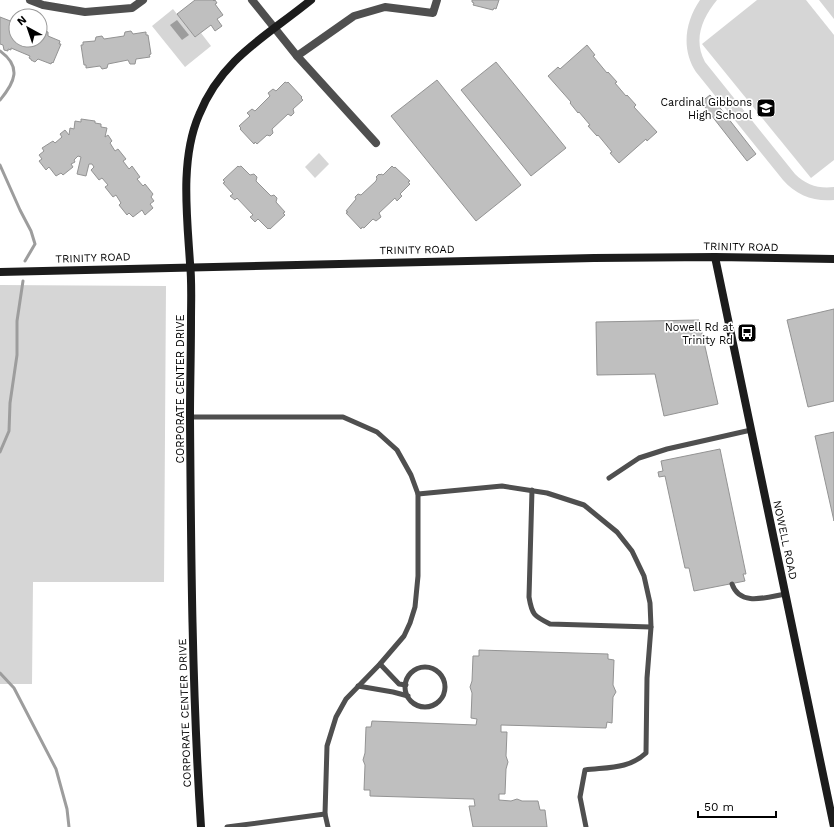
<svg xmlns="http://www.w3.org/2000/svg" width="834" height="827" font-family="'Work Sans',sans-serif">
<style>
.green{fill:#d6d6d6}
.water{fill:#9d9d9d}
.lines{fill:none;stroke-linecap:round;stroke-linejoin:round}
.stream{stroke:#9d9d9d;stroke-width:3}
.building{fill:#bfbfbf;stroke:#939393}
.lane{stroke:#4f4f4f;stroke-width:5}
.street{stroke:#4f4f4f;stroke-width:8}
.secondary{stroke:#1c1c1c;stroke-width:8}
.labels{text-anchor:middle;dominant-baseline:central;stroke-width:3.5;stroke-linejoin:round;paint-order:stroke}
.poi-label{font-size:11px;fill:#000;stroke:#fff;text-anchor:end}
.street-label{font-size:11px;fill:#000;stroke:#fff}
</style>
<rect width="100%" height="100%" fill="#fff"/>
<g class="green">
<path d="M700 0H717C702 18 693 40 705 62L795 174C806 185 819 189 834 187V200C814 202 796 195 783 180L696 72C681 49 685 22 700 0Z"/>
<path d="M757 0H806L834 35V160L811 178 702 44Z"/>
<path d="M819 0H834V19Z"/>
<path d="M173 9 195 37 201 33 211 46 185 67 152 26Z"/>
<path d="M319 153 329 164 315 178 305 167Z"/>
<path d="M0 285 166 286 164 582H33L32 684H0Z"/>
</g>
<path class="water" d="M177 20 189 35 182 40 170 25Z"/>
<g class="lines">
<g class="stream">
<path d="M0 51C22 67 15 82 0 100"/>
<path d="M0 165 20 210 31 231 35 244 25 261"/>
<path d="M0 452 9 431 10 403 17 355V321L23 281"/>
<path d="M0 673 14 688 56 769 67 809 69 827"/>
</g>
</g>
<g class="building">
<path d="M195 0H213L214 1 215 0 217 3 215 4 223 15 217 19 222 26 215 31 211 25 195 37 177 14Z"/>
<path d="M472 0H499L496 9 494 8 493 10 473 5 474 3 472 2Z"/>
<path d="M0 17 13 22 16 20V40H40V31L41 32 42 30 48 32V36L60 41 59 44H61L53 63 52 62 51 64 38 59 35 62 31 60V59L29 58 30 56 11 48V50L8 49V51L4 50 3 45 0 44Z"/>
<path d="M131 31 133 34 146 32V35H148L151 54 149 55 150 57 136 59 135 64H130L128 60 108 64 107 68 102 69 100 66 86 68V65H84L81 45H83V42L95 41 96 37 102 36 104 39 124 36 125 32Z"/>
<path d="M587 45 595 55 593 56 607 73 608 72 617 82 615 83 626 96 627 95 636 105 634 107 657 132 647 141 646 139 619 163 610 153 612 152 598 135 597 136 588 126 590 125 579 112 578 113 570 103 571 102 548 76 558 67 560 69Z"/>
<path d="M496 62 566 148 531 176 461 90Z"/>
<path d="M437 80 521 185 476 221 391 116Z"/>
<path d="M285 82 287 83 288 82 302 97 301 98 303 100 293 109 294 113 291 116 288 114 272 129 273 133 270 136 267 135 257 144 255 142 254 144 240 129 241 128 239 126 250 116 247 113 252 109 255 111 270 96 268 93 273 89 276 91Z"/>
<path d="M710 95 756 154 747 161 701 102Z"/>
<path d="M81 119 95 121V123L101 124V127L107 128 105 137 108 135 112 141 110 143 115 151 118 149 126 159 123 161 129 169 132 166 140 177 137 179 143 186 145 184 153 194 151 197 154 201 150 204 153 208 145 215 142 210 133 217 129 213 127 215 119 205 121 203 116 195 113 197 105 187 108 185 102 178 99 180 91 170 94 167 92 164H89L86 176 77 174 81 157 78 156 74 160 75 162 71 164 73 167 63 175 61 173 56 176 49 167 46 170 39 161 42 159 39 155 44 151 42 148 53 141 55 143 62 137 60 134 65 130 69 135 70 128 74 129 75 121 81 122Z"/>
<path d="M238 166 239 167 241 166 250 175 254 174 257 177 256 181 271 196 274 195 277 198 276 202 285 212 283 213 285 215 270 229 269 228 268 229 258 219 255 222 250 217 253 215 237 198 235 200 230 196 233 194 223 183 225 182 223 180Z"/>
<path d="M392 166 394 168 395 167 410 181 408 182 410 184 400 194 402 196 397 201 395 198 379 213 381 217 376 221 373 219 364 228 362 227 361 229 346 213 348 212 346 211 356 199 355 197 358 194 361 195 376 181 377 178 376 177 379 174 380 175 381 174 383 175Z"/>
<path d="M834 309V401L808 407 787 320Z"/>
<path d="M699 320 718 404 664 416 655 374 597 375 596 322Z"/>
<path d="M834 432V521L815 436Z"/>
<path d="M720 449 746 574H743L745 581 694 591 689 568H685L665 476 659 477 658 472 663 471 661 461Z"/>
<path d="M479 650 608 654V659L614 660 613 685 616 692 613 697 612 723 607 722 606 728 501 725V732H507L506 756 508 762 506 769 505 794H499V800L511 801 517 799 522 801H538L540 810H545L547 827H473L469 806H475L474 799 370 796V790H364L365 765 363 760 365 753 366 727H371L372 721 476 725 477 719 471 718 472 693 470 687 472 681 473 656H479Z"/>
</g>
<g class="lines">
<g class="lane">
<path d="M190 417H343L377 432 397 450 411 475 418 494V576L415 607 410 623 404 636 380 664 346 699 336 717 327 746 325 814 328 827"/>
<path d="M609 478 639 458 667 449 751 430"/>
<path d="M532 490 529 597C532 615 534 616 550 624L651 627"/>
<path d="M418 494 502 486 547 493 584 505 617 532 632 551 644 576 650 603 651 627 647 678 646 753C629 769 608 767 585 770L580 797 586 827"/>
<path d="M732 584C740 607 767 597 785 594"/>
<path d="M380 664 399 684 406 685"/>
<circle cx="425" cy="687" r="20"/>
<path d="M358 686 393 692 408 696"/>
<path d="M227 827 325 814"/>
</g>
<g class="street">
<path d="M30 0 43 5 85 12 132 8 143 0"/>
<path d="M252 0 297 56 376 143"/>
<path d="M297 56 354 16 385 7 433 13 437 0"/>
</g>
<g class="secondary">
<path d="M715 257 834 827"/>
<path d="M0 272 594 258 715 257 834 259"/>
<path d="M201 827C192 691 191 554 190 417 190 385 191 353 191 320 191 301 192 282 190 263 187 216 180 159 199 115 222 58 267 36 311 0"/>
</g>
</g>
<defs>
<g id="school-square" transform="scale(1)"><rect x="-9" y="-9" width="18" height="18" rx="4" fill="#000" stroke="#fff"/><path d="M0-5L7-2L0 1L-7-2ZM-4 1L0 2.5L4 1V4Q0 6-4 4Z" fill="#fff"/></g>
<g id="bus-square" transform="scale(1)"><rect x="-9" y="-9" width="18" height="18" rx="4" fill="#000" stroke="#fff"/><path d="M-5-6H5V4H4V6H2V4H-2V6H-4V4H-5ZM-3.5-4V0h7V-4ZM-3.5 1.2v1.5H-2V1.2ZM2 1.2v1.5H3.5V1.2Z" fill="#fff"/></g>
</defs>
<g fill-rule="evenodd">
<use href="#school-square" x="766" y="108"/>
<use href="#bus-square" x="747" y="333"/>
</g>
<g class="labels">
<g class="poi-label">
<text x="752" y="102">Cardinal Gibbons<tspan x="752" dy="13">High School</tspan></text>
<text x="733" y="327">Nowell Rd at<tspan x="733" dy="13">Trinity Rd</tspan></text>
</g>
<g class="street-label">
<text transform="translate(741 247) rotate(1)">TRINITY ROAD</text>
<text transform="translate(417 250) rotate(-1)">TRINITY ROAD</text>
<text transform="translate(93 258) rotate(-2)">TRINITY ROAD</text>
<text transform="translate(180 389) rotate(-90)">CORPORATE CENTER DRIVE</text>
<text transform="translate(785 540) rotate(78)">NOWELL ROAD</text>
<text transform="translate(185 713) rotate(-92)">CORPORATE CENTER DRIVE</text>
</g>
</g>
<g transform="translate(28 28) rotate(320)"><circle r="19" fill="#ffffff" stroke="#999999"/>
<path d="M0-3L7 15L0 10L-7 15Z" fill="#000000"/>
<text y="-6" font-size="11" font-weight="bold" text-anchor="middle" fill="#000000">N</text>
</g>
<path d="M698 811v6h78v-6" fill="none" stroke="#000000" stroke-width="2"/>
<text x="704" y="811" font-size="12" fill="#000000" stroke="#ffffff" stroke-width="3" paint-order="stroke">50 m</text>
</svg>
